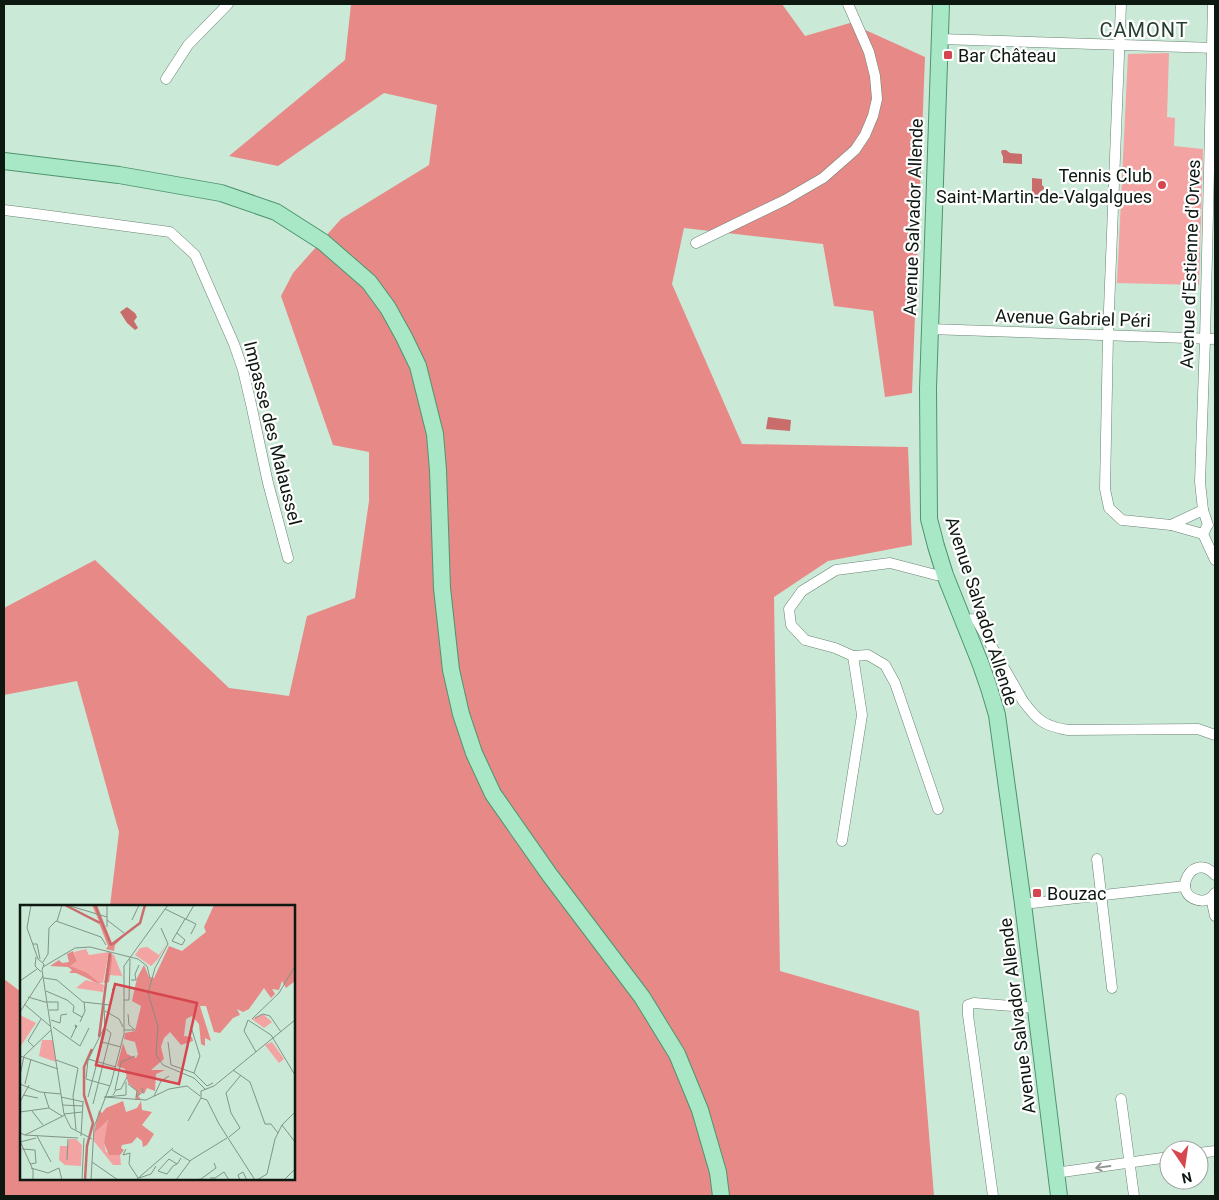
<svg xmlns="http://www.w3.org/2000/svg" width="1219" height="1200" font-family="Roboto,sans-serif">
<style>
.green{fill:#f3a3a1}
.forest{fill:#e78987}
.water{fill:#c86d6c}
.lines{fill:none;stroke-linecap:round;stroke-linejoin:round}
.minor-casing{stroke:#698474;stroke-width:11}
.primary-casing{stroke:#4d956f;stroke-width:18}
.minor{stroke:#fff;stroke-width:10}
.primary{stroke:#a9e8c7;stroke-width:16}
.oneway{stroke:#929794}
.poi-dot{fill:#d6464e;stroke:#fff;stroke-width:2}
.labels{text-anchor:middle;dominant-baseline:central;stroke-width:4.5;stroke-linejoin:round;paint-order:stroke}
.poi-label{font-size:18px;fill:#0d1811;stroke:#fff;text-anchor:start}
.street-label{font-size:18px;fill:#0d1811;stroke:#fff}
.quarter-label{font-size:20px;letter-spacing:1px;fill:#253e30;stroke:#fff}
.inset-river{fill:none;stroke:#c86d6c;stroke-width:2.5}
.inset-road{fill:none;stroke:#7f9588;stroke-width:1}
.view{fill:#d6464e;fill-opacity:0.15;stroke:#d6464e;stroke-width:2.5}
.inset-edge{fill:none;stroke:#0d1811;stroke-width:2.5}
</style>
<rect width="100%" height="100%" fill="#cbe9d7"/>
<path class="green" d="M1169 53 1167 117 1175 118 1174 146 1203 149 1199 285 1117 283 1128 54Z"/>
<path class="forest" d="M351 4H782L805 36 850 23 925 57 912 393 885 397 873 311 834 306 823 244 684 228 672 284 742 444 908 447 912 545 828 561 774 597 780 971 919 1011 934 1196H4V979L21 992V1179H294V906H110L119 832 77 681 4 695V608L95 560 229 688 289 696 307 616 355 598 369 501V452L333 445 281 296 293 273 341 219 429 165 437 105 384 93 278 166 229 156 345 60Z"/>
<g class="water">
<path d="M1002 150H1006L1010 153 1022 154V164L1003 163V157L1001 152Z"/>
<path d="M1032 178 1042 179V185L1044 187V189L1041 191V198H1032Z"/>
<path d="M127 307 135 313 137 317 134 321 138 328 135 330 127 323 120 312Z"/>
<path d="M768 417 791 420 790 431 766 429Z"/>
</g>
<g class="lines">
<g class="minor-casing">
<g id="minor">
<path d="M1121 4 1108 335 1105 489 1109 508 1122 520 1171 525 1203 534"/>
<path d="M940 39 1215 48"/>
<path d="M166 79 188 45 228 4"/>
<path d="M4 210 36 214 170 232 195 255 234 344 243 370 251 404 268 483 288 558"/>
<path d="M696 243 785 200 823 178 855 150 865 135 873 116 877 99 875 76 869 52 848 4"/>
<path d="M929 329 1215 339"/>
<path d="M1171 525 1203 510"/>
<path d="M1208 525 1203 510 1200 482 1205 339 1213 4"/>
<path d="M1206 528 1203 534 1215 560"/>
<path d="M963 620 976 619 1023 701C1038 721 1044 726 1068 730L1198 729 1215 735"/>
<path d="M938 809 895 683 885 665 868 655 853 656 835 648 805 640 791 625 789 609 802 591 836 570 890 563 936 575H945"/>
<path d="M842 841 862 715 853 656"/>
<path d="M1097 859 1112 988"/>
<path d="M1215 875C1193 850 1170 894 1198 900 1205 902 1211 899 1215 893"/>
<path d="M1211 898 1215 916"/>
<path d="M1023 904 1185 886"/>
<path d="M1121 1099 1134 1196"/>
<path d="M1199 1153 1215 1151"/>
<path d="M1055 1173 1169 1157"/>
<path d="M993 1196 968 1015V1005L974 1003 1036 1008"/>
</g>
</g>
<g class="primary-casing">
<g id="primary">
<path d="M941 4 928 388 929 519 936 546 945 575 981 665 989 688 997 715 1023 904 1059 1196"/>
<path d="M4 161 119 175 221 193 276 212 323 242 369 282 388 308 404 337 418 366 435 434 438 470 442 588 451 670 461 714 474 753 493 794 549 874 642 997 677 1054 700 1110 718 1172 721 1196"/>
</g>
</g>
<use href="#minor" class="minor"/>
<use href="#primary" class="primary"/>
</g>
<defs><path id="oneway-shaft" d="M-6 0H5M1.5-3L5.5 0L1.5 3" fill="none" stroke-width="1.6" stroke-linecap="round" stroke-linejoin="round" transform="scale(1.25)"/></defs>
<use class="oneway" href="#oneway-shaft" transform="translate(1103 1167) rotate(172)"/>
<g class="poi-dot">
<rect x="943" y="50" width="10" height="10" rx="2.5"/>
<circle cx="1162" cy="185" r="5"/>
<rect x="1032" y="888" width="10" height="10" rx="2.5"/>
</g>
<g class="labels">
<g class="poi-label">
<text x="958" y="55">Bar Château</text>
<text x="1152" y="175" text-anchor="end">Tennis Club<tspan x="1152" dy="21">Saint-Martin-de-Valgalgues</tspan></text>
<text x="1047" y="893">Bouzac</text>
</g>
<g class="street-label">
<text transform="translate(913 217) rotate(-88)">Avenue Salvador Allende</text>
<text transform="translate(1190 264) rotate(-88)">Avenue d'Estienne d'Orves</text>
<text transform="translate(1073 318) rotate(2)">Avenue Gabriel Péri</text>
<text transform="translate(273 433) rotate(76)">Impasse des Malaussel</text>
<text transform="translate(982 611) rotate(72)">Avenue Salvador Allende</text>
<text transform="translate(1017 1016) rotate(-97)">Avenue Salvador Allende</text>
</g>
<g class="quarter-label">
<text x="1144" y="30">CAMONT</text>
</g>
</g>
<g transform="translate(20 905)">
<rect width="275" height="275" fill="#cbe9d7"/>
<path d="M147 38 138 54 131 61 115 50 120 43 127 42 139 50ZM66 44 69 50 89 47 83 78H75L50 61 57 56 54 47ZM92 49 94 50 104 75 102 71 89 70ZM66 75 84 80 83 87 56 83ZM243 109 252 117 244 123 232 114ZM0 110 16 118 0 142ZM22 135H33L36 157 19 151ZM252 137 264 154 259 158 245 140ZM86 215 89 217 84 238 86 247 100 250 101 260H93L73 235 74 228ZM49 234H56L62 240 61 261 45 260 39 255 40 241H48Z" fill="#f3a3a1"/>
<path d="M44 0 79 16 72 0H77L92 38 109 26 95 40 94 46 86 44 88 41 79 18ZM194 0H275V76L266 83 262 76 259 85 252 84 255 89 251 93 244 83 229 104 223 107 217 104 220 110 213 113 200 128 194 127 186 101H180L191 136 185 133V141L181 139 179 119 172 111 166 114 164 131 172 132 173 136 161 140 150 127 144 133 141 142 144 154 131 165H145L136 169 135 186 127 183 124 189 121 187 118 191 121 194 115 195 117 186 108 178 105 164 97 161 103 138 107 149 116 153 118 149 115 137 104 134 105 128 115 126 121 101 112 96 117 73 124 60 129 72 134 73 149 41 162 46 186 27 184 22ZM53 46 57 56 50 61 67 68 82 80 56 68H49L52 65 48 62 30 61 39 55 42 58 49 57 47 49ZM89 47 92 49V56L89 77 84 78ZM103 196 106 207 117 203 121 196 122 205 132 207 122 220 134 229 127 240 123 242 122 236 117 232 112 238 102 240 101 243 104 245 100 250H89L84 238 88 215 74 228 79 205 82 208 86 203Z" fill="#e78987"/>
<path class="inset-river" d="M45 0 80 18M75 0 91 40M91 40 120 18 125 0M79 132 90 48M65 275 67 241 73 218 64 190V162L72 144"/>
<path class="inset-road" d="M11 0 7 23 18 54 24 59 22 65 44 209 51 223 72 234M47 0 87 12M87 0V22M145 4 176 19 171 29M166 14 174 0M87 15 104 28M112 15 119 0M37 16 42 0M141 23 148 39 135 63 128 88 138 121 136 150 143 160 174 173 186 185M157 28 165 35 162 40 152 36 165 14M13 39H17L20 54M16 52 15 61 21 67M23 57 28 49 29 23 36 16 81 32 86 40M23 62 55 43 70 42 118 54 127 61 130 73M24 73 37 75 63 97 90 100M111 75H116L115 69 119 60M0 76 17 64M26 86 47 95 54 101 53 107 62 112M8 92 25 97H38V105H29M104 95H109L110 54M4 99 30 121M91 99 93 83M85 106 99 114 103 122M0 107 23 71M235 113 243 109 250 111 261 127M232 114 259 88 275 61M31 115 40 118 41 110 47 109M60 117 65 106 64 97M33 122 60 141 69 123M171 122 180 151 174 168 187 181 193 178M84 123 68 155 66 174 90 181M104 125H115L109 120 108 109M51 133 55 124 56 123 57 121 55 120 56 123M82 137 101 142M148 137 151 160 174 168M14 142 8 136 21 114M236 147 224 126 228 115 251 130 275 170M0 151 38 164M68 154 96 162M36 155 58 163 53 191 56 225M213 165 230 177 245 219H251L258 228M0 171 4 151 31 125M0 179 20 187 41 189M5 179 11 154M108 179 117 186 116 192 123 187 122 183M95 185 101 157 115 151M24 187 29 203M3 190 18 193M93 190 96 185 101 184 107 172M134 191 141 176 149 171M41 192 64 197M68 192 85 127 84 100M84 192 126 195 149 184 167 181 180 191M85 192 106 190V177M187 195 181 193V186L194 181 275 115M187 195 199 219 235 275M0 197 9 180M73 199 91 128 86 124M42 200 63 201M12 206 23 220M0 207 29 203 42 211M44 209 62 207M168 216 181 193M262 220 275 237M0 228 5 230 45 210M5 230 58 233M17 231 31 257M61 231 63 197M209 232 220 223 211 208 206 188 221 170M0 236 13 265V275M0 237 16 233M2 244 15 245 16 258 10 259M106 244 103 250 110 248 109 259 118 273M152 245 170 256M47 255 48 234M72 257 98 275M157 259 149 254 138 266 147 269 153 261 157 259 158 258 161 253M11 263 28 268 39 263 42 275M119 273 131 269 136 261M190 273H195L204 267 209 275M62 275 64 233M71 275 74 222 91 178 104 129V61L148 0M116 275 153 243M156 275 171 255 207 233M174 275 181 274 196 263 194 258M220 275 218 270 223 267 227 275M237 275 247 269 255 234 262 220 275 207M264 275 275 264"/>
<path class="view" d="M95 79 177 98 159 179 76 160Z"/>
<rect width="275" height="275" class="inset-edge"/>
</g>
<rect width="1219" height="1200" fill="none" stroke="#0d1811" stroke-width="10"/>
<g transform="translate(1184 1165) rotate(167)"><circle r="24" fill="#ffffff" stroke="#9ea3a0"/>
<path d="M0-4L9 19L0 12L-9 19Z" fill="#d6464e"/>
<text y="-8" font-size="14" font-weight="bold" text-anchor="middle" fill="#0d1811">N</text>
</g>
</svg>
